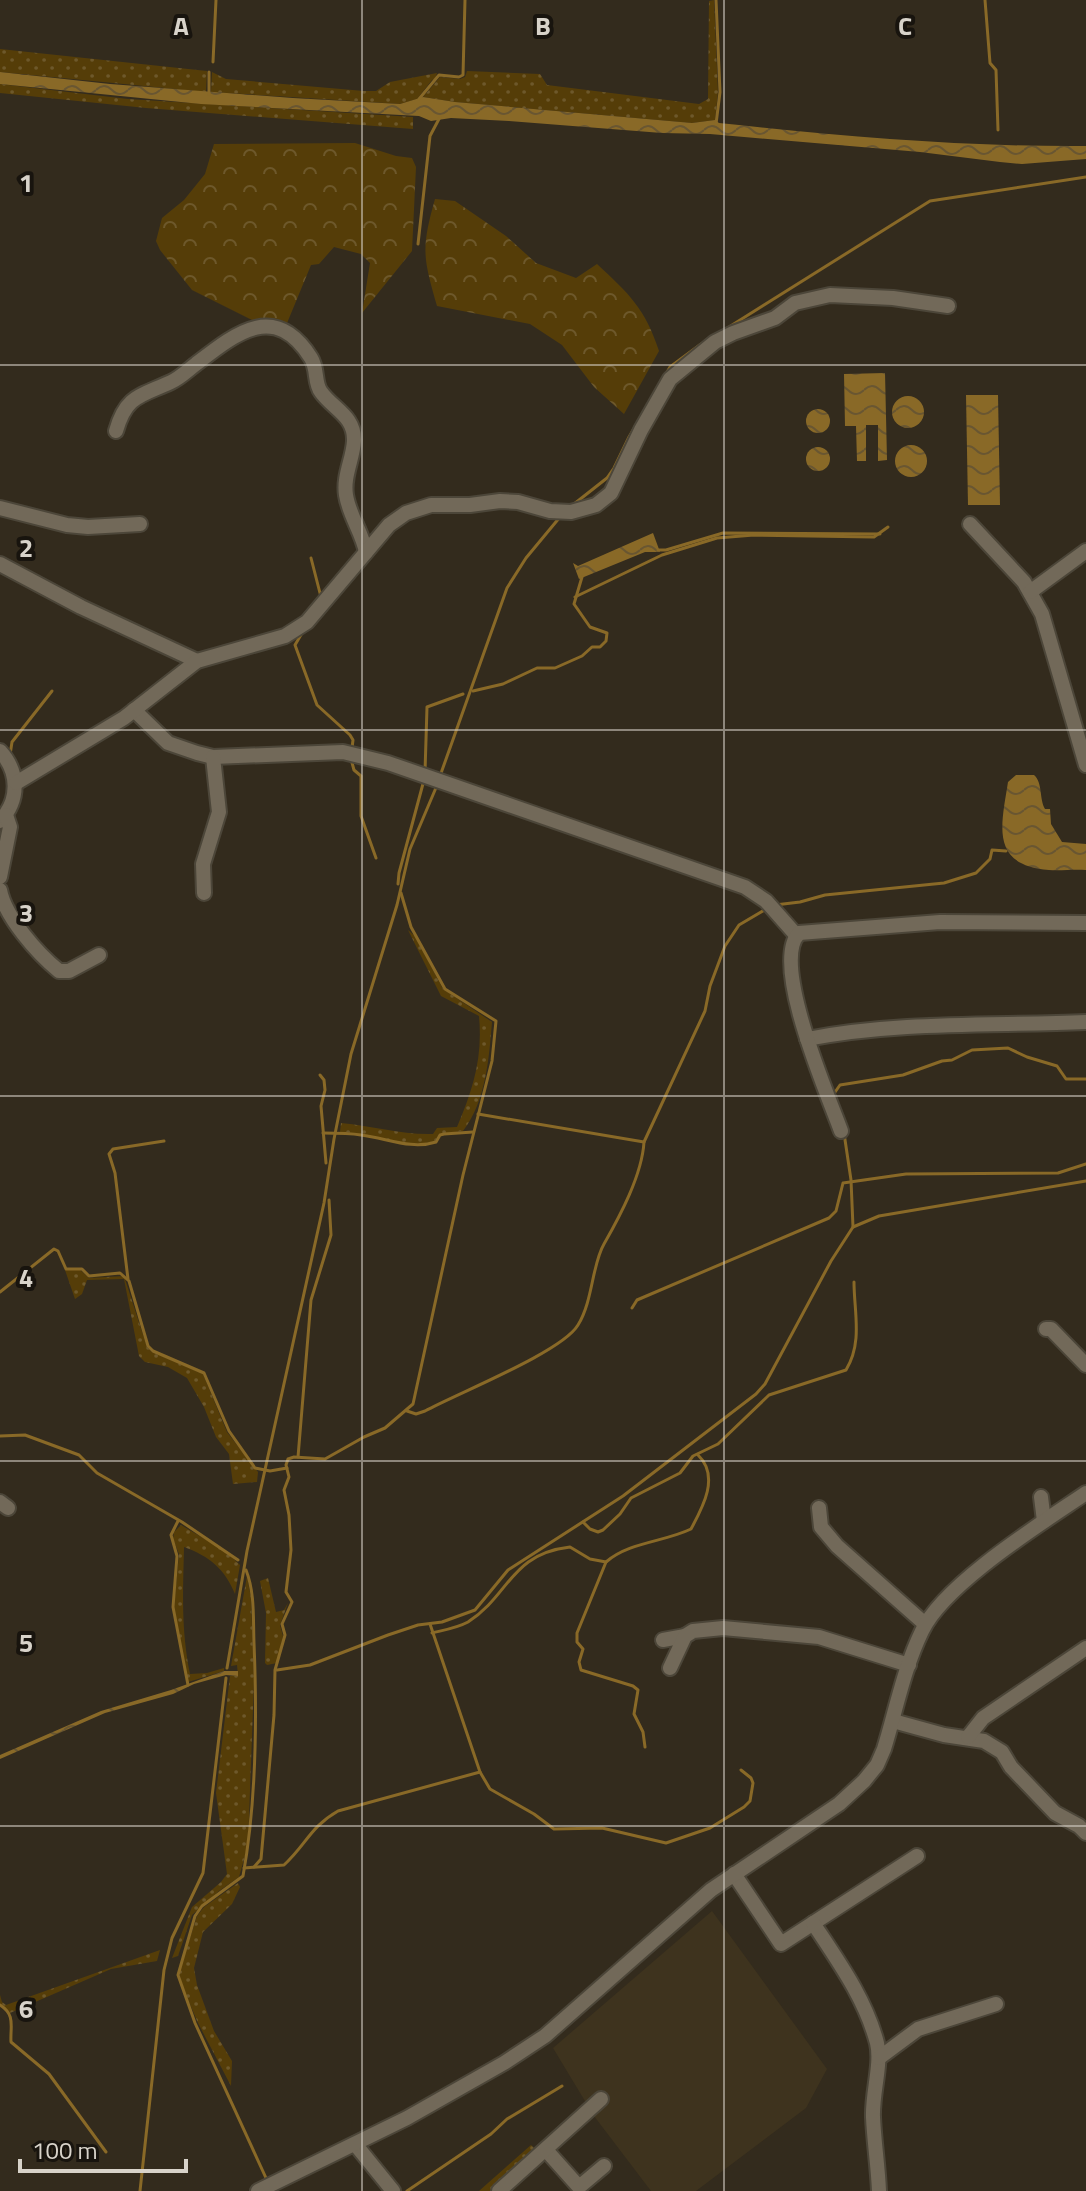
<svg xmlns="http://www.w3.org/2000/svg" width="1086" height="2191" font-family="'Titillium Web',sans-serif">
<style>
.built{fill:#3e331e}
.grass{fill:url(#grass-dots)}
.forest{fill:url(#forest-crowns)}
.water{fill:url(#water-waves)}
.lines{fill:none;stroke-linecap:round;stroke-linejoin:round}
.stream{stroke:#896927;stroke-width:3}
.minor-casing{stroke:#4c4639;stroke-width:18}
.minor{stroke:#726959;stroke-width:14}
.grid{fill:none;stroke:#d8d3ca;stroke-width:2;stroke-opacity:0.55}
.grid-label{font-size:26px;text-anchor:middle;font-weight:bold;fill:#d8d3ca;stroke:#18140e;stroke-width:8;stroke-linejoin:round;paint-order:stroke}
</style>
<defs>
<pattern id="grass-dots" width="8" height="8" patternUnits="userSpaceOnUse" patternTransform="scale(2)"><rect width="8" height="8" fill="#553d08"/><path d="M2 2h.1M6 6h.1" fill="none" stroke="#6d582b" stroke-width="1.8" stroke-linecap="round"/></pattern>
<pattern id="forest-crowns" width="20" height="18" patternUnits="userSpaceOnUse" patternTransform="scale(2)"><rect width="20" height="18" fill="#553d08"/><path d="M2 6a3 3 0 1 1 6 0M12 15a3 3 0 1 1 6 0" fill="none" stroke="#6d582b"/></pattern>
<pattern id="water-waves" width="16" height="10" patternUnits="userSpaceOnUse" patternTransform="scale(2)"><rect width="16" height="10" fill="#896927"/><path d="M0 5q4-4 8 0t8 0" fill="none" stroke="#695631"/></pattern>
</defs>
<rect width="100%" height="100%" fill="#332b1d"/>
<path class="built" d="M712 1911 827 2069 806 2108 696 2191H651L594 2116 553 2048Z"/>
<g class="grass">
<path d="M714 0 718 92 715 120 692 123 455 102 423 97 440 77 460 79 465 77 467 71 540 74 547 85 699 104 708 99 709 1Z"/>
<path d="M0 49 207 71 206 92 0 72Z"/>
<path d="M212 72 226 79 364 91H376L390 82 437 73 435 79 432 80 417 99 400 104 211 92Z"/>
<path d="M0 84 128 99 413 117V129L146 108 0 93Z"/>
<path d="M408 930 415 936 443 989 492 1022C489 1058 486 1101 463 1131L439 1134 435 1141C404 1150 371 1133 340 1132L341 1123C373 1126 402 1135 433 1134L437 1128 457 1127C473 1089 483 1058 479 1016L441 996Z"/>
<path d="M78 1268 89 1278 124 1276 147 1347 152 1352 203 1374 227 1432 258 1472 257 1482 233 1484 229 1454 216 1437 204 1407 187 1378 168 1367 145 1362 139 1356 124 1279 87 1280 82 1294 75 1299 65 1270Z"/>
<path d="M181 1525 227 1552 240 1565 235 1594C225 1569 209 1556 184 1547 183 1592 181 1629 190 1674L207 1673 224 1668V1671L188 1682 174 1607 179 1554 173 1539 174 1532Z"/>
<path d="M247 1576 251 1598 254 1681 248 1845 239 1877 219 1891 192 1915 178 1956 172 1958 192 1907 221 1882 227 1874 216 1793 230 1676H238L237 1665 231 1666Z"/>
<path d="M268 1578 276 1612 284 1610 288 1603 280 1625 283 1636 277 1663 267 1665 265 1663 266 1613 260 1581Z"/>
<path d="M238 1883 240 1887 232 1904 203 1932 194 1968 197 1985 214 2031 232 2061 231 2086 198 2023 183 1988 179 1973 197 1916 204 1907Z"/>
<path d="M160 1950 157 1961 111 1969 10 2013 0 2004V1995L2 2002 6 2005Z"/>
<path d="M531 2145 536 2150 494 2191H479Z"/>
</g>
<g class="forest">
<path d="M355 143 396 156 412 158 416 167 412 251 362 313 370 263 361 254 334 247 319 264 311 265 285 328 258 323 192 290 160 250 156 241 162 218 184 200 205 174 214 144Z"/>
<path d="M435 199 455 201 506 236 536 263 576 278 597 264C629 294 645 308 659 351L624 414 594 387 562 345 530 324 437 306C423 257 421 249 435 199Z"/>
</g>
<g class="water">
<path d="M0 72 110 84 293 98 400 104 423 97 455 102 692 123 715 120 719 123C841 136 964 147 1086 146V159L1022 164 1000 162 920 152 710 134 662 133 509 121 451 118 431 121 419 116 201 104 0 84Z"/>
<path d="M885 373 887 460 878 461V425H866V461H857L856 426H845L844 374Z"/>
<path d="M966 395H998L1000 505H968Z"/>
<circle cx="908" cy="412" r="16"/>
<circle cx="818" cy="421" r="12"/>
<circle cx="911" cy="461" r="16"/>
<circle cx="818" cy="459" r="12"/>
<path d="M653 533 660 552H645L579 579 573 563 578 566Z"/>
<path d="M1016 775H1034C1043 783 1039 799 1045 809H1050L1051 824 1062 842 1086 844V870C1073 869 1061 871 1049 870 990 865 1001 827 1008 782Z"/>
<path d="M224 1671H238V1676L226 1675 194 1684 173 1694 105 1713 0 1759V1755L101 1711 171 1690Z"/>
</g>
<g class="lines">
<g class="stream">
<path d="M716 0 720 92 716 124"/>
<path d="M985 0 990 63 996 70 998 130"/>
<path d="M213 62 216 0"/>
<path d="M209 94V72"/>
<path d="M419 99 439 75 459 77 463 75 465 0"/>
<path d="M418 244 430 136 440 117"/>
<path d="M721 332 930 201 1086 177"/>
<path d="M574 504 607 478 614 468 629 437 670 367 701 344"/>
<path d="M658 550H666L723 533 880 534"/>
<path d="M311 558 321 597"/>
<path d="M575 597 662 555 717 538 754 535 874 537 888 527"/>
<path d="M302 633 295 645 317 705 350 735 353 740 352 748"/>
<path d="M473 691 503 684 537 668H555L582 656 592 647H600L606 641 607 633 590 627 574 604 582 577"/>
<path d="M10 755 12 742 52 691"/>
<path d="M351 759 354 770 361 776V816L376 858"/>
<path d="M425 772 427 707 463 694"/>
<path d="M440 776 507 588 526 558 560 517"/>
<path d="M398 884 399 873 424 780"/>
<path d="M775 905 800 902 825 895 944 883 976 873 990 859 992 850 1006 851"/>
<path d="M320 1075 324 1080 325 1090 321 1106 326 1163"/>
<path d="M833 1095 840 1085 903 1075 942 1061 952 1060 972 1050 1008 1048 1027 1057 1057 1066 1066 1079H1086"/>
<path d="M478 1114 644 1142 705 1011 710 986 725 946 739 925 768 908"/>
<path d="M323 1133C336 1133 349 1133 361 1135 387 1138 411 1150 436 1142L440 1135 444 1134 473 1132"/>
<path d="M844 1133 851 1180 853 1227"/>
<path d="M128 1279 115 1173 109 1154 113 1149 164 1141"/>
<path d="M0 1292 54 1249 58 1251 66 1269H82L89 1276 120 1273 129 1281 148 1346 153 1351 204 1373 229 1431 255 1468 270 1471 287 1468"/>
<path d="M632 1308 637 1300 829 1218 836 1211 843 1183 906 1174 1058 1173 1086 1164"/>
<path d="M407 1411 416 1414 425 1411C458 1393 562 1352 578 1325 593 1301 592 1264 604 1244 620 1216 642 1175 644 1142"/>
<path d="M0 1436 25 1435 79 1455 97 1473 182 1522 238 1560"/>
<path d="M298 1457 311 1300 331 1235 329 1200"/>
<path d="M178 1521 171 1535 177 1556 173 1607 188 1685"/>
<path d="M583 1522 590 1529 598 1532 603 1530 620 1514 631 1498 680 1473 693 1456 718 1444 769 1395 846 1370C863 1342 854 1312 854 1282"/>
<path d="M246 1570C255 1593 253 1618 254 1643 257 1715 256 1805 243 1876L202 1906 195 1916 178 1975 195 2023 266 2178"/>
<path d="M430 1624 480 1772 490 1789 534 1814 554 1829 602 1828 666 1843 710 1828 744 1807 750 1801 753 1783 751 1778 741 1770"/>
<path d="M432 1633C444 1630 457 1628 468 1622 510 1595 510 1554 570 1547L590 1559 606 1562"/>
<path d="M227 1668 247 1551 324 1203 334 1139 351 1054 397 905 410 849 438 783"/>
<path d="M277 1670 310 1665 388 1635 418 1625 442 1622 475 1610 508 1570 623 1496 756 1394 765 1384 831 1261 853 1227 879 1216 1086 1181"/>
<path d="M645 1747 643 1732 634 1714 638 1690 633 1686 581 1670 579 1662 583 1649 577 1642V1633L606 1562C629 1542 664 1542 691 1529 703 1507 720 1476 698 1455"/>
<path d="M254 1867 261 1859 274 1715 275 1670 285 1635 282 1624 292 1602 286 1592 291 1550 289 1515 284 1490 289 1477 286 1465 288 1459 294 1457 325 1459 364 1437 385 1428 413 1404 463 1175 492 1061 496 1021 445 989 411 927 401 893"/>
<path d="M244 1868 284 1865C306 1845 310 1827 338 1811L480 1772"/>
<path d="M0 2005C16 2015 10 2027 11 2042L49 2074 106 2152"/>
<path d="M140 2191 164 1970 172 1938 203 1873 226 1678"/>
<path d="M407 2191 491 2134 507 2119 562 2086"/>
</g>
<g class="minor-casing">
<g id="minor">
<path d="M116 431C126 395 141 396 171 382 180 378 188 370 196 364 236 333 275 301 311 358 318 369 314 383 321 392 333 409 355 416 354 441 353 459 343 476 346 495 349 515 362 532 366 552"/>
<path d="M0 508 67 525 88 527 140 524"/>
<path d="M970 524 1024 582 1042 614 1086 765"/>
<path d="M0 564 81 607 197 661"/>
<path d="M1030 592 1086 551"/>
<path d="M134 710 168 743 197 753 213 757 343 752 388 763 745 887 766 901 797 936"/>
<path d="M0 751C19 772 20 800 0 821"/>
<path d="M16 783 124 718 197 661 285 636 307 622 389 525 406 513 431 505H470L500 501 518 502 550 511 571 512 596 505 611 493 641 430 670 379 715 342 733 333 775 318 795 303 830 295 893 298 948 306"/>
<path d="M0 877 10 827 6 815"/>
<path d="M0 890C5 917 38 954 59 971H69L99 955"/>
<path d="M204 893 203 864 219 812 213 757"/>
<path d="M807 1039C900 1021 992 1026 1086 1022"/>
<path d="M841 1131C828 1095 770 963 799 933L940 922 1086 923"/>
<path d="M1046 1329H1051L1086 1365"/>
<path d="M1041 1497 1044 1521"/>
<path d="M0 1502 8 1508"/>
<path d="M819 1508 821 1527 837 1546 925 1624"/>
<path d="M663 1640 685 1636"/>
<path d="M670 1668 685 1636 693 1631 723 1628 819 1637 909 1665"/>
<path d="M893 1721 944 1735 984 1741 1002 1752 1011 1767 1055 1813 1079 1826 1086 1833"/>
<path d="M968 1737 983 1718 1086 1648"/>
<path d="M734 1874 781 1944 917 1856"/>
<path d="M813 1923C838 1961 865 1998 877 2043 882 2064 872 2093 873 2117 874 2141 878 2166 879 2191"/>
<path d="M879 2058 918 2029 996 2004"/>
<path d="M355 2144 393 2191"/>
<path d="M546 2150 579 2187 604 2166"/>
<path d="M258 2191 407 2118 504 2063 545 2036 711 1890 839 1804 864 1781 877 1765 884 1749C896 1710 904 1668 922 1631 944 1584 1042 1523 1086 1493"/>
<path d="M499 2191 601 2099"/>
</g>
</g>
<use href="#minor" class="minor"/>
</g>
<path class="grid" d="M362 0V2191M724 0V2191M0 365H1086M0 730H1086M0 1096H1086M0 1461H1086M0 1826H1086"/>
<g class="grid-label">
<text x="181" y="35">A</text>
<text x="543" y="35">B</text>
<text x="905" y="35">C</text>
<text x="26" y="192">1</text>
<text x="26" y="557">2</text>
<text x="26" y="922">3</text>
<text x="26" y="1287">4</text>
<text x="26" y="1652">5</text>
<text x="26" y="2018">6</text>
</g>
<path d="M20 2159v12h166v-12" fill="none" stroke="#d8d3ca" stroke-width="4"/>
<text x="32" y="2159" font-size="24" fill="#d8d3ca" stroke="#18140e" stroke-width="6" paint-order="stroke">100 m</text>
</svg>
